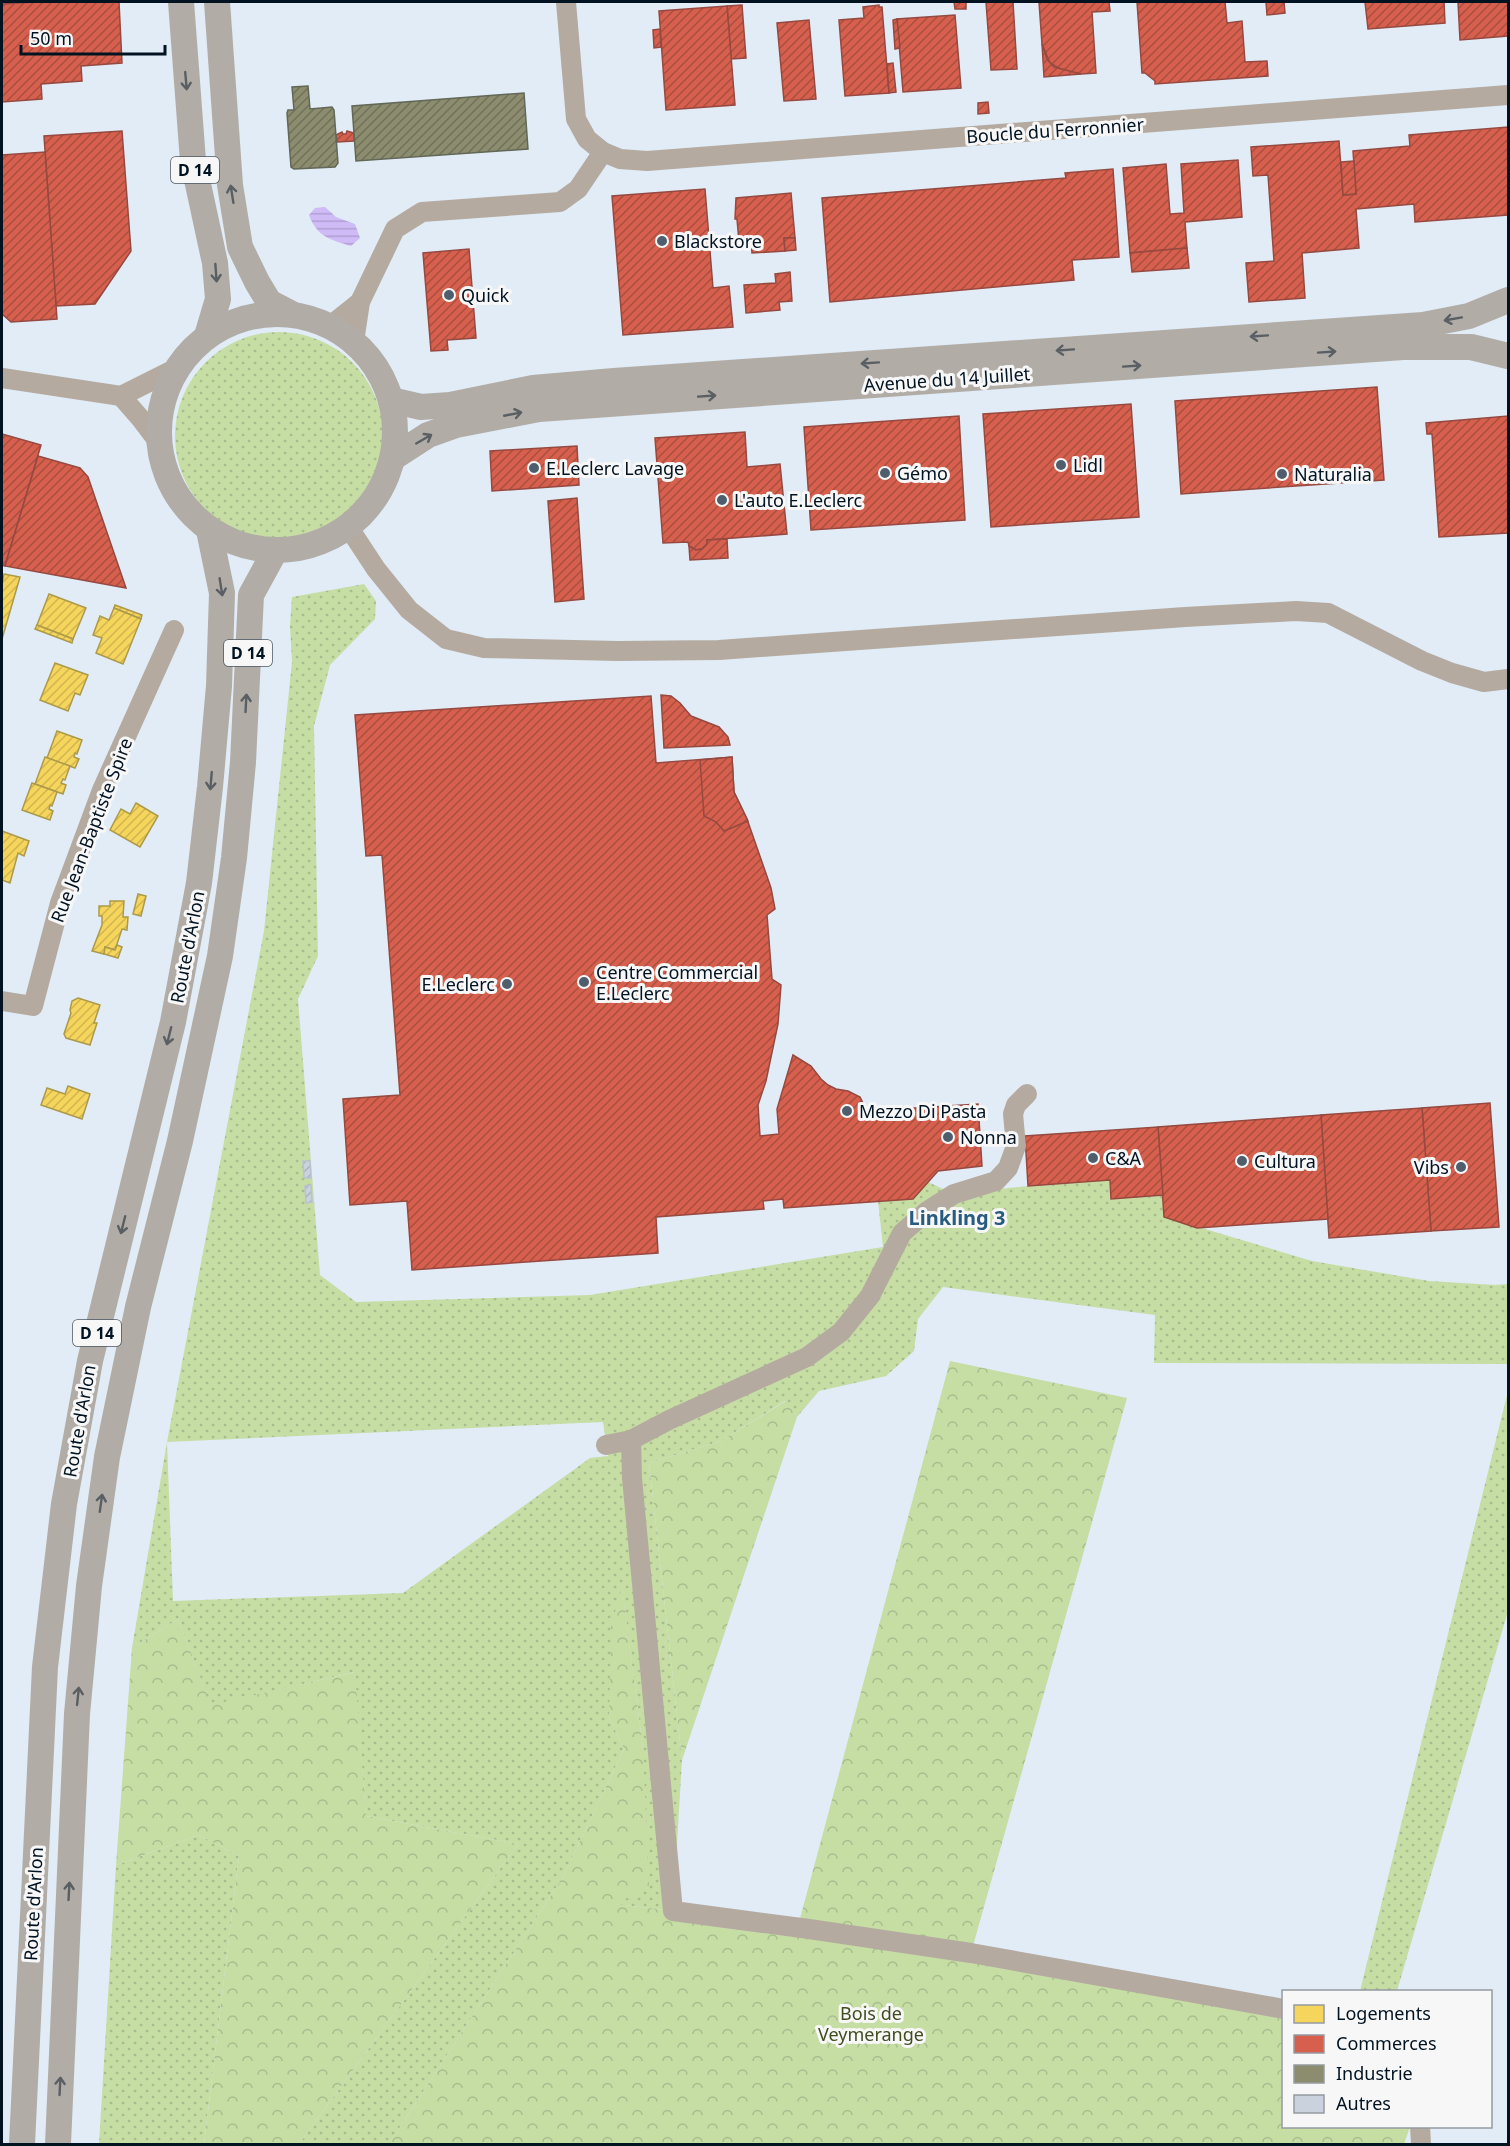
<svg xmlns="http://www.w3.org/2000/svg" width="1510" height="2146" font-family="'Noto Sans',sans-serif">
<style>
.grass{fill:url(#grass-dots);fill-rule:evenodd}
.forest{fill:url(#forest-crowns)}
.water{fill:url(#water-rules)}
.homes{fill:url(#homes-hatch);stroke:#ac9a4a;stroke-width:1.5}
.shops{fill:url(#shops-hatch);stroke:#964940;stroke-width:1.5}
.industry{fill:url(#industry-hatch);stroke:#626757;stroke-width:1.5}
.building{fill:url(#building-hatch);stroke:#b8c3d1;stroke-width:1.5}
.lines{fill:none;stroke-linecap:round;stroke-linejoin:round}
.minor{stroke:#b4aaa0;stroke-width:20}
.major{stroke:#b2aca7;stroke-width:26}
.oneway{stroke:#5a5f64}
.poi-dot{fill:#4f5e6c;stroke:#f7f7f7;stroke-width:2}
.labels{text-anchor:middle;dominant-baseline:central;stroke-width:6;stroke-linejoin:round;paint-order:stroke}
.shield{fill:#f7f7f7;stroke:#4b5761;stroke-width:1.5}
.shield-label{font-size:16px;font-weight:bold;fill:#011221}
.street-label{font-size:18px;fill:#011221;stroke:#f7f7f7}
.poi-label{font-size:18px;fill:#011221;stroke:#f7f7f7;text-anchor:start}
.park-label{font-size:18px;fill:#404d1f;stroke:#f7f7f7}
.neighbourhood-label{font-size:20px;font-weight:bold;fill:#275b80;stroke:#f7f7f7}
</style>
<defs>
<pattern id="grass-dots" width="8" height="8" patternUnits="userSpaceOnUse" patternTransform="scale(1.5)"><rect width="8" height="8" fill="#c6dda4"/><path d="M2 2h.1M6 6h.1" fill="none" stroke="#a8bd8d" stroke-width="1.8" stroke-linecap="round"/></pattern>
<pattern id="forest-crowns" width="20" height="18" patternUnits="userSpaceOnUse" patternTransform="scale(1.5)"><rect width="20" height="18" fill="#c6dda4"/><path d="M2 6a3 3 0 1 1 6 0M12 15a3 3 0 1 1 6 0" fill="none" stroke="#a8bd8d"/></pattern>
<pattern id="water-rules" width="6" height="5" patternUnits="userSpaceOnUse" patternTransform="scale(1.5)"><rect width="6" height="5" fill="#cfbbf6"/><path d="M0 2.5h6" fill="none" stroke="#b0a0d3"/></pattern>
<pattern id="homes-hatch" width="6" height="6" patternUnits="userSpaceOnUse" patternTransform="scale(1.5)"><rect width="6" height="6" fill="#f6d55c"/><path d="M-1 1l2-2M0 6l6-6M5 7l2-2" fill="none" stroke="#d1b650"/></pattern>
<pattern id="shops-hatch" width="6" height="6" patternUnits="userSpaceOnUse" patternTransform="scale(1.5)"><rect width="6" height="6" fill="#d6604d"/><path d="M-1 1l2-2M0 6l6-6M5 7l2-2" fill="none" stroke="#ab4e40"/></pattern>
<pattern id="industry-hatch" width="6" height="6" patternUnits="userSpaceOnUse" patternTransform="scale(1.5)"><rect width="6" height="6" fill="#8c8c6e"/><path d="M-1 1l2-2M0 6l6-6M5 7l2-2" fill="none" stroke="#70715a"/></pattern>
<pattern id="building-hatch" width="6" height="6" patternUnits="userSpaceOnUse" patternTransform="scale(1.5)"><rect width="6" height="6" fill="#cad2de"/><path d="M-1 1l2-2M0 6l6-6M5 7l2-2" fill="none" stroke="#acb3be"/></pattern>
</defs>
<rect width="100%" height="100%" fill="#e1ecf6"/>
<g class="grass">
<circle cx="279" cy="436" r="104"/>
<path d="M364 584 376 601 375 619 330 665 314 726 318 956 298 999 320 1275 356 1302 590 1295 883 1247 878 1201 913 1199 928 1182 954 1194 1028 1186 1110 1180 1111 1199 1163 1195 1165 1217 1312 1261 1429 1281 1495 1285 1508 1284V1364L1154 1363 1155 1315 943 1287 918 1319 914 1351 886 1376 819 1391 797 1417 785 1401 721 1441 649 1463 682 1760 673 1911 615 1904 643 1749 622 1589 609 1717 624 1749 563 1877 389 2144H299L518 1844 366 1816 354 1672 211 1706 178 1619 132 1648 167 1442 264 931 292 662 290 626 292 597ZM603 1422 608 1456 590 1458 403 1593 173 1601 167 1442Z"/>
<path d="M1508 1391V1611L1397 1991H1360Z"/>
<path d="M199 1835 239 1856 204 2144H99L116 1865Z"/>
</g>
<g class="forest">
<path d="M950 1361 1127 1398 971 1953 1283 2009 1284 2126 1410 2127 1404 2144H389L563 1877 624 1749 609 1717 611 1626 622 1587 643 1749 649 1886 616 1904 798 1926Z"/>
<path d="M786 1401 797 1417 682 1760 649 1463 721 1441Z"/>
<path d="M178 1619 211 1705 355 1672 366 1816 518 1844 299 2144H204L239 1856 199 1835 116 1865 132 1648Z"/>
</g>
<path class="water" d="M325 207 336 217 355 224 360 238 351 246C331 240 317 237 309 215L315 208Z"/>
<g class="homes">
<path d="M4 574 20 577 2 639V584Z"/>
<path d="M49 594 86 608 73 639 37 625Z"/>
<path d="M115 605 142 615 141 619 114 608Z"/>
<path d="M114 608 141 619 123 664 96 653 102 638 93 635 100 616 109 620Z"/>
<path d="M37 625 73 639 72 643 35 629Z"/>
<path d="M55 663 88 675 80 695 75 693 68 711 40 700Z"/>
<path d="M57 731 82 740 77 754 75 753 74 757 79 759 75 768 47 758Z"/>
<path d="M45 757 70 766 65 780 63 779 61 783 66 785 63 794 35 784Z"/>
<path d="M32 783 57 792 52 806 50 805 49 809 53 811 50 820 22 810Z"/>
<path d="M136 803 158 816 140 847 110 830 121 809 130 814Z"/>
<path d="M2 831 29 841 24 856 18 853 10 883 2 880Z"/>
<path d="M138 894 146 896 141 916 133 914Z"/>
<path d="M110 901H124L123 917H128L127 930 122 929 115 950 105 947 104 954 92 951 102 925V916H99V906H110Z"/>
<path d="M117 945 122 947 118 958 104 954 105 947 115 950Z"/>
<path d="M78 998 100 1005 94 1023H97L90 1045 66 1038 64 1034 71 1013 70 1010 72 1001Z"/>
<path d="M68 1086 90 1094 82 1119 41 1105 47 1088 65 1094Z"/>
</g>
<g class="shops">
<path d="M34 2H119L122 63 81 66 82 81 41 84 42 99 2 102V4Z"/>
<path d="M954 2H966V9H955Z"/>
<path d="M986 2H1013L1017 69 991 70Z"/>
<path d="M1039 2H1109L1110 11 1092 12 1096 73 1081 74 1062 70 1050 63 1042 44Z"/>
<path d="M1137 2H1225L1227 23 1242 21 1245 62 1267 61 1268 76 1155 84V81L1145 73H1142Z"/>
<path d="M1266 2H1284L1285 13 1267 15Z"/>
<path d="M1365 2H1444L1445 23 1368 29Z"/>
<path d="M1458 2H1508V36L1460 40Z"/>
<path d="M742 5 746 58 731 59 727 6Z"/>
<path d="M879 5V7H882L889 93 845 96 839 20 864 18 863 7Z"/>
<path d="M727 6 735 105 666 110 659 11Z"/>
<path d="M955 15 961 88 903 92 897 19Z"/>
<path d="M897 19 900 48 895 49 893 20Z"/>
<path d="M809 20 816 99 784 101 777 23Z"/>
<path d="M660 29 661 47 654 48 653 30Z"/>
<path d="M1042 44 1047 59 1054 67 1081 74 1044 77Z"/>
<path d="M893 63 896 92 889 93 887 64Z"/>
<path d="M988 102 989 113 978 114V103Z"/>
<path d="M1508 127V215L1415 222 1414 204 1356 209 1359 248 1302 253 1305 298 1249 302 1246 263 1274 261 1268 175 1253 176 1251 147 1339 141 1343 195 1356 194 1353 151 1410 146 1409 135Z"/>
<path d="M122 131 131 251 95 304 56 306 44 136Z"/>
<path d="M347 131 354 133V141L337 142 336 135 342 132 343 134H346Z"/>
<path d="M45 152 57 319 11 322 2 314V155Z"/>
<path d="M1238 160 1242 217 1185 222 1187 248 1130 253 1123 168 1166 164 1170 214 1184 213 1181 164Z"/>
<path d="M1354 161 1356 194 1343 195 1341 162Z"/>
<path d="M1113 169 1119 257 1072 260 1074 280 830 302 822 198 1066 178 1065 173Z"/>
<path d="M705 189 713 288 729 286 733 327 623 335 612 196Z"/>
<path d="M791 193 795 238H784L785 251 752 253 751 241 739 242 737 219H735L736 198Z"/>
<path d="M784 238H795L796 250 785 251Z"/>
<path d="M1187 248 1189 268 1132 272 1130 253Z"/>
<path d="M469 249 476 338 447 340 448 350 431 351 423 253Z"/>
<path d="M790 272 792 301 779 302 780 310 746 313 744 285 776 283 775 274Z"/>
<path d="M1377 387 1384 480 1181 494 1175 401Z"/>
<path d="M1131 404 1139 517 991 527 983 414Z"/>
<path d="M959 416 965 520 811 530 804 427Z"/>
<path d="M1508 416V533L1439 537 1432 434H1427L1426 423Z"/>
<path d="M745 432 747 467 780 464 787 534 707 540V544L702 549 696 550 689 546 688 542 663 543 655 438Z"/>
<path d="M2 434 41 445 5 566 2 565Z"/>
<path d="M577 446 579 485 492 491 490 451Z"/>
<path d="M38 456 80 468 88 477 126 588 5 566Z"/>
<path d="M577 498 584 599 555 602 548 501Z"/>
<path d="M727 539 728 558 690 560 689 546 696 550 702 549 707 544V540Z"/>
<path d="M661 695 671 696 680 703 691 716 719 727 728 737 730 745 664 748Z"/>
<path d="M651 696 656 763 732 757 734 792 747 819 771 888 775 909 767 915 772 979 781 985 778 1024 766 1081 758 1105 760 1136 779 1134 777 1109 793 1055 811 1066 821 1079 828 1085 836 1089 848 1091 860 1097 867 1111 978 1104 982 1166 938 1171 913 1199 784 1208 783 1199 763 1201 764 1209 656 1217 658 1253 412 1270 407 1201 350 1205 343 1099 400 1095 382 855 366 856 355 715Z"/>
<path d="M732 757 734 792 748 821 724 831 716 822 704 816 700 760Z"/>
<path d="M1490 1103 1499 1227 1431 1231 1422 1108Z"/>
<path d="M1422 1108 1431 1231 1329 1238 1321 1115Z"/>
<path d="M1321 1115 1328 1219 1197 1228 1164 1217 1158 1127Z"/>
<path d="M1158 1127 1163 1195 1111 1199 1110 1180 1028 1186 1025 1136Z"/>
</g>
<g class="industry">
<path d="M308 86 310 109 332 107 334 110 338 163 335 167 294 169 291 167 287 113 288 110H294L292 87Z"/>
<path d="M524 93 528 149 356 161 352 106Z"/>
</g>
<g class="building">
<path d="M303 1161H310L311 1178H304Z"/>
<path d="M311 1185 312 1202 306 1203 305 1186Z"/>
</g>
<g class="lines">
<g class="minor">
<path d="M566 2 576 119 587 139 603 152 620 159 647 161 1508 95"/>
<path d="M330 326 360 302"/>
<path d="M354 342 360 302 395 229 422 212 560 202 578 189 603 152"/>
<path d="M2 378 121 396 177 368"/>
<path d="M121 396 141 419 160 444"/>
<path d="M349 528 376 569 409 610 446 639 484 648 618 651 719 650 1185 617 1296 611 1328 613 1422 661 1452 673 1484 682 1508 679"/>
<path d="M2 1001 33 1006 60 903 102 790 174 630"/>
<path d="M631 1440 632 1478 673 1911 809 1929 971 1953 1284 2009"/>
<path d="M606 1445 631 1440 669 1420 807 1357 841 1332 870 1296 902 1233 926 1212 954 1194 996 1181 1008 1168 1016 1146 1013 1114 1016 1105 1027 1094"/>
<path d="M1420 2126 1421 2144"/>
</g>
<g class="major">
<path d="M181 2 193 161 215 263 218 299 207 336"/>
<path d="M217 2 230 185 240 247 257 282 269 302 292 314"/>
<circle cx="277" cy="432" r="118"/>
<path d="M391 400 421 407 450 405 533 388 614 381 1423 325 1469 316 1508 300"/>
<path d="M394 457 428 435 456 425 539 409 1403 347H1471L1508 356"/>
<path d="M22 2144 45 1667 64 1504 90 1361 173 1022 199 883 210 787 219 686 222 593 209 530"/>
<path d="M58 2144 77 1714 89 1586 107 1457 138 1307 180 1141 220 956 234 858 243 762 251 595 275 551"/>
</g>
</g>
<defs><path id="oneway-shaft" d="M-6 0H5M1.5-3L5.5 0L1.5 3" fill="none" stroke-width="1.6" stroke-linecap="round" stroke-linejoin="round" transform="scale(1.5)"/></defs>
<g class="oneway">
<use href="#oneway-shaft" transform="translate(186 81) rotate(85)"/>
<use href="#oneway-shaft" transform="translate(232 194) rotate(-99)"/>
<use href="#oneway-shaft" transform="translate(216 273) rotate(86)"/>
<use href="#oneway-shaft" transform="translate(1453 319) rotate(170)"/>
<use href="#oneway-shaft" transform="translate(1259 336) rotate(176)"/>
<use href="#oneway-shaft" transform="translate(1065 350) rotate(176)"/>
<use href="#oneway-shaft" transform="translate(1327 352) rotate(-4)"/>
<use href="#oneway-shaft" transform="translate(870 363) rotate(176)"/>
<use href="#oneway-shaft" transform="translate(1132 366) rotate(-4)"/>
<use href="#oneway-shaft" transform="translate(707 396) rotate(-4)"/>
<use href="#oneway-shaft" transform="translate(513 414) rotate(-11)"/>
<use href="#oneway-shaft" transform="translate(424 439) rotate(-30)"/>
<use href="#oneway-shaft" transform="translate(221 587) rotate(81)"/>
<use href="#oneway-shaft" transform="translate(246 703) rotate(-87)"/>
<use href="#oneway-shaft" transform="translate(211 781) rotate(95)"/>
<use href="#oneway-shaft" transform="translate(169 1036) rotate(104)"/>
<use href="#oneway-shaft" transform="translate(123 1225) rotate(104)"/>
<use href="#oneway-shaft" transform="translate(101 1503) rotate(-82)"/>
<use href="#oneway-shaft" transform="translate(78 1696) rotate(-84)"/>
<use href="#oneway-shaft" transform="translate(69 1891) rotate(-87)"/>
<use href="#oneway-shaft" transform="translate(60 2086) rotate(-87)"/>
</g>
<g class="poi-dot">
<circle cx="662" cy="241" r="6"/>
<circle cx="449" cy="295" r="6"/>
<circle cx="1061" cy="465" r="6"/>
<circle cx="534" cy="468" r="6"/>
<circle cx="885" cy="473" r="6"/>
<circle cx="1282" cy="474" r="6"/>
<circle cx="722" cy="500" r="6"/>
<circle cx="584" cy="982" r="6"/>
<circle cx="507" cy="984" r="6"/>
<circle cx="847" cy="1111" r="6"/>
<circle cx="948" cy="1137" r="6"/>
<circle cx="1093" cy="1158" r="6"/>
<circle cx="1242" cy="1161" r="6"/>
<circle cx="1461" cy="1167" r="6"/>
</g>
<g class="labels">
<g class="shield">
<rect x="171" y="157" width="48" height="26" rx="4.5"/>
<rect x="224" y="640" width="48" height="26" rx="4.5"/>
<rect x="73" y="1320" width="48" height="26" rx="4.5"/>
</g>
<g class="shield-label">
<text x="195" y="170">D 14</text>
<text x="248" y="653">D 14</text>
<text x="97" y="1333">D 14</text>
</g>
<g class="street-label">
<text transform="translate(1055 130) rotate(-4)">Boucle du Ferronnier</text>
<text transform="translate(947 379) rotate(-4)">Avenue du 14 Juillet</text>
<text transform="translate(91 830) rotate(-69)">Rue Jean-Baptiste Spire</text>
<text transform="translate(187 947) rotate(-79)">Route d'Arlon</text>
<text transform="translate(79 1421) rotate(-80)">Route d'Arlon</text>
<text transform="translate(33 1904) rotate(-87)">Route d'Arlon</text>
</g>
<g class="poi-label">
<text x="674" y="241">Blackstore</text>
<text x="461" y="295">Quick</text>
<text x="1073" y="465">Lidl</text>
<text x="546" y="468">E.Leclerc Lavage</text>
<text x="897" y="473">Gémo</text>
<text x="1294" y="474">Naturalia</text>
<text x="734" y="500">L'auto E.Leclerc</text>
<text x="596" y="972">Centre Commercial<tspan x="596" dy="21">E.Leclerc</tspan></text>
<text x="495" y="984" text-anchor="end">E.Leclerc</text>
<text x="859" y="1111">Mezzo Di Pasta</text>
<text x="960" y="1137">Nonna</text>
<text x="1105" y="1158">C&amp;A</text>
<text x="1254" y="1161">Cultura</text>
<text x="1449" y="1167" text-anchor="end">Vibs</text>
</g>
<g class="park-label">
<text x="871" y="2013">Bois de<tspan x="871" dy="21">Veymerange</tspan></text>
</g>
<g class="neighbourhood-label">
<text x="957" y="1217">Linkling 3</text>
</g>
</g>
<rect width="1510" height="2146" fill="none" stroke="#011221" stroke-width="6"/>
<rect x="1282" y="1990" width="210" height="138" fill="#f7f7f7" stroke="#959ba1" stroke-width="1.5"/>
<rect x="1294" y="2005" width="30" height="18" fill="#f6d55c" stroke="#959ba1" stroke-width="1.5"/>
<text x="1336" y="2020" font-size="18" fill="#011221">Logements</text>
<rect x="1294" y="2035" width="30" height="18" fill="#d6604d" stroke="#959ba1" stroke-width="1.5"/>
<text x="1336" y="2050" font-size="18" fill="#011221">Commerces</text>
<rect x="1294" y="2065" width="30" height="18" fill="#8c8c6e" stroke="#959ba1" stroke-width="1.5"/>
<text x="1336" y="2080" font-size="18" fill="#011221">Industrie</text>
<rect x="1294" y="2095" width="30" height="18" fill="#cad2de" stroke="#959ba1" stroke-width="1.5"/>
<text x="1336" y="2110" font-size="18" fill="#011221">Autres</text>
<path d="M21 45v9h144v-9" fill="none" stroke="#011221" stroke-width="3"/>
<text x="30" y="45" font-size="18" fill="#011221" stroke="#f7f7f7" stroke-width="4.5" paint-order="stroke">50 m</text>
</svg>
